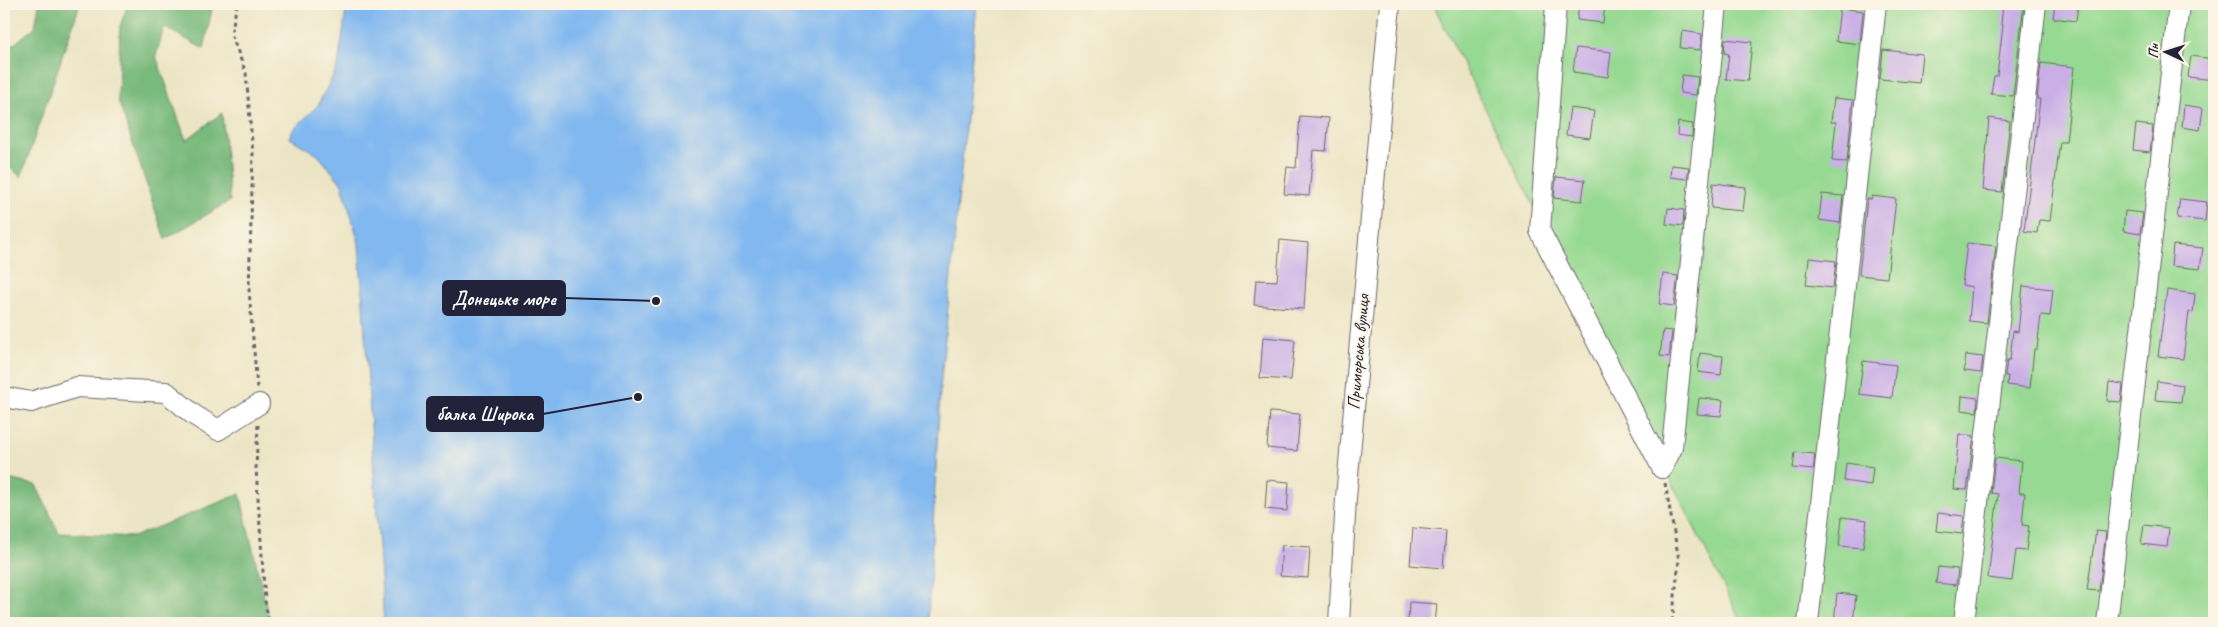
<svg xmlns="http://www.w3.org/2000/svg" width="2218" height="627" font-family="Caveat,sans-serif">
<style>
.green{fill:#96d992;stroke:#5c7e66}
.forest{fill:#78b97c;stroke:#4d6e5c}
.water{fill:#81b8f0;stroke:#526d96}
.building{fill:#c9afe6}
.lines{fill:none;stroke-linecap:round;stroke-linejoin:round}
.minor-casing{stroke:#69666b;stroke-width:22}
.path{stroke:#69666b;stroke-width:3;stroke-dasharray:4 4;stroke-linecap:butt}
.minor{stroke:#fff;stroke-width:20}
.labels{text-anchor:middle;dominant-baseline:central;stroke-width:4;stroke-linejoin:round;paint-order:stroke}
.street-label{font-size:18px;fill:#22223b;stroke:#fcf5e5}
.leader{fill:none;stroke:#22223b;stroke-width:2}
.callout-dot{fill:#22223b;stroke:#fcf5e5;stroke-width:2}
.callout{fill:#22223b;stroke:#22223b;stroke-width:2}
.callout-label{font-size:19px;text-anchor:middle;font-weight:bold;fill:#fff}
</style>
<rect width="100%" height="100%" fill="#fcf5e5"/>
<filter id="ink" filterUnits="userSpaceOnUse"><feTurbulence type="fractalNoise" baseFrequency=".02" numOctaves="2"/><feDisplacementMap in="SourceGraphic" scale="10" xChannelSelector="R" yChannelSelector="G"/><feConvolveMatrix kernelMatrix="1 2 1 2 8 2 1 2 1" color-interpolation-filters="sRGB"/></filter>
<filter id="wash" filterUnits="userSpaceOnUse"><feTurbulence type="fractalNoise" baseFrequency=".0096" numOctaves="4" result="noise"/><feDisplacementMap in="SourceGraphic" scale="20" xChannelSelector="R" yChannelSelector="G"/><feGaussianBlur stdDeviation="1.12" result="paint"/><feColorMatrix in="noise" values="0 0 0 0 0 0 0 0 0 0 0 0 0 0 0 0 0 1.4 0 .05"/><feComposite in="paint" operator="in"/></filter>
<g filter="url(#wash)">
<rect width="100%" height="100%" fill="#ece5c5"/>
<path class="green" d="M1433 4H2214V623H1742Z"/>
<g class="forest">
<path d="M39 4H80L21 177 4 162V52L35 27Z"/>
<path d="M128 4H213L204 49 164 27 156 56 186 140 222 113 230 201 165 239 118 100 120 26Z"/>
<path d="M4 478 36 485 59 533 133 537 240 494 270 623H4Z"/>
</g>
<path class="water" d="M347 4H977L940 390 928 623H384L359 243 342 184 318 155 290 138 293 130 318 105 338 66Z"/>
<g id="blocks">
<g class="building">
<path d="M1579 4H1605L1603 23 1577 20Z"/>
<path d="M2003 4H2024L2013 96 1991 94 1994 76H1997L2003 25H2001Z"/>
<path d="M2055 4H2078L2076 21 2053 18Z"/>
<path d="M1840 8 1863 11 1860 44 1836 41Z"/>
<path d="M1682 31 1702 34 1700 50 1680 48Z"/>
<path d="M1725 39 1752 42 1748 81 1726 79 1729 54 1724 53Z"/>
<path d="M1576 48 1611 52 1608 77 1573 72Z"/>
<path d="M1883 50 1922 54 1919 83 1880 79Z"/>
<path d="M2191 56 2214 59V80L2188 77Z"/>
<path d="M2041 63 2074 67 2066 142H2060L2050 221 2039 220 2037 233 2024 231 2040 99H2037Z"/>
<path d="M1682 75 1698 77 1696 95 1680 93Z"/>
<path d="M1834 98 1853 100 1847 162 1832 161 1836 122H1831Z"/>
<path d="M2184 105 2203 108 2200 130 2182 127Z"/>
<path d="M1570 108 1594 111 1590 138 1566 135Z"/>
<path d="M1300 116 1329 118 1326 151 1313 150 1309 196 1284 194 1287 167 1296 168Z"/>
<path d="M1989 118 2010 121 2002 192 1983 190Z"/>
<path d="M1678 122 1693 124 1692 137 1677 135Z"/>
<path d="M2136 124 2153 126 2150 152 2133 150Z"/>
<path d="M1671 165 1689 167 1687 179 1670 177Z"/>
<path d="M1556 177 1585 180 1582 201 1554 198Z"/>
<path d="M1713 183 1746 187 1743 211 1711 208Z"/>
<path d="M1822 194 1843 196 1840 223 1819 220Z"/>
<path d="M1872 196 1896 199 1887 278 1859 275 1867 199H1872Z"/>
<path d="M2180 199 2207 202 2205 221 2177 218Z"/>
<path d="M1668 208 1684 210 1683 226 1666 224Z"/>
<path d="M2125 211 2143 213 2140 234 2123 231Z"/>
<path d="M1280 240 1308 243 1304 309 1254 305 1256 280 1277 281Z"/>
<path d="M1967 243 1996 246 1987 323 1969 321 1972 287 1962 285Z"/>
<path d="M2173 245 2203 248 2200 269 2171 266Z"/>
<path d="M1809 258 1836 261 1833 288 1806 285Z"/>
<path d="M1663 274 1678 276 1674 306 1659 304Z"/>
<path d="M2023 286 2053 289 2050 316 2041 315 2037 349H2034L2030 388 2007 385 2008 376H2005L2007 360H2010L2013 331 2018 332Z"/>
<path d="M2167 290 2195 294 2193 313 2189 312 2183 359 2158 356Z"/>
<path d="M1663 330 1672 331 1669 357 1660 356Z"/>
<path d="M1263 337 1295 340 1291 380 1260 378Z"/>
<path d="M1700 353 1723 356 1721 375 1698 372Z"/>
<path d="M1966 355 1983 357 1981 373 1964 371Z"/>
<path d="M1863 361 1896 365 1892 398 1859 394Z"/>
<path d="M2157 381 2183 385 2181 402 2155 400Z"/>
<path d="M2109 382 2123 384 2121 402 2107 401Z"/>
<path d="M1962 396 1978 398 1977 412 1961 410Z"/>
<path d="M1699 398 1723 400 1721 416 1697 414Z"/>
<path d="M1270 412 1300 414 1297 451 1267 448Z"/>
<path d="M1959 434 1974 436 1967 490 1954 489Z"/>
<path d="M1795 452 1815 454 1813 470 1793 468Z"/>
<path d="M1995 458 2022 461 2019 493H2025L2022 525 2029 526 2026 551 2016 550 2012 581 1988 578 1998 494 1991 493Z"/>
<path d="M1846 463 1873 467 1871 485 1844 481Z"/>
<path d="M1267 480 1289 482 1287 511 1265 509Z"/>
<path d="M1938 513 1964 516 1962 534 1936 531Z"/>
<path d="M1842 517 1867 520 1863 548 1839 546Z"/>
<path d="M2144 525 2169 528 2167 547 2141 544Z"/>
<path d="M1413 528 1446 531 1443 568 1410 565Z"/>
<path d="M2096 531 2106 532 2099 591 2087 590Z"/>
<path d="M1282 545 1310 547 1308 578 1280 576Z"/>
<path d="M1938 567 1958 569 1956 585 1936 583Z"/>
<path d="M1837 593 1856 595 1853 623H1834Z"/>
<path d="M1409 602 1437 604 1435 623H1408Z"/>
</g>
</g>
</g>
<g filter="url(#ink)">
<use href="#blocks" fill-opacity="0" stroke="#69666b" stroke-width="1"/>
<g class="lines">
<g class="minor-casing">
<g id="minor">
<path d="M1556 4 1540 231 1662 468"/>
<path d="M4 397 31 402 77 387 166 392 194 415 218 430 259 404"/>
<path d="M1662 468 1672 448 1717 4"/>
<path d="M1339 623 1346 498 1390 4"/>
<path d="M1808 623 1876 4"/>
<path d="M1964 623 2036 4"/>
<path d="M2107 623 2179 4"/>
</g>
</g>
<g class="path">
<path d="M237 4 231 34 246 73 253 154 249 290 257 388"/>
<path d="M258 425 256 468 265 601 269 623"/>
<path d="M1665 483 1679 560 1672 623"/>
</g>
<use href="#minor" class="minor"/>
</g>
</g>
<g class="labels">
<g class="street-label">
<text transform="translate(1358 352) rotate(-85)">Приморська вулиця</text>
</g>
</g>
<path class="leader" d="M656 301L565 298M638 397L543 414"/>
<g class="callout-dot">
<circle cx="656" cy="301" r="5"/>
<circle cx="638" cy="397" r="5"/>
</g>
<g class="callout">
<rect x="443" y="281" width="122" height="34" rx="5"/>
<rect x="427" y="397" width="116" height="34" rx="5"/>
</g>
<g class="callout-label">
<text x="504" y="305">Донецьке море</text>
<text x="485" y="420">балка Широка</text>
</g>
<rect width="2218" height="627" fill="none" stroke="#fcf5e5" stroke-width="20"/>
<g transform="translate(2166 52) rotate(274)" stroke="#fcf5e5" stroke-width="4" paint-order="stroke">
<path d="M0-4L9 19L0 12L-9 19Z" fill="#22223b"/>
<text y="-8" font-size="14" font-weight="bold" text-anchor="middle" fill="#22223b">Пн</text>
</g>
</svg>
